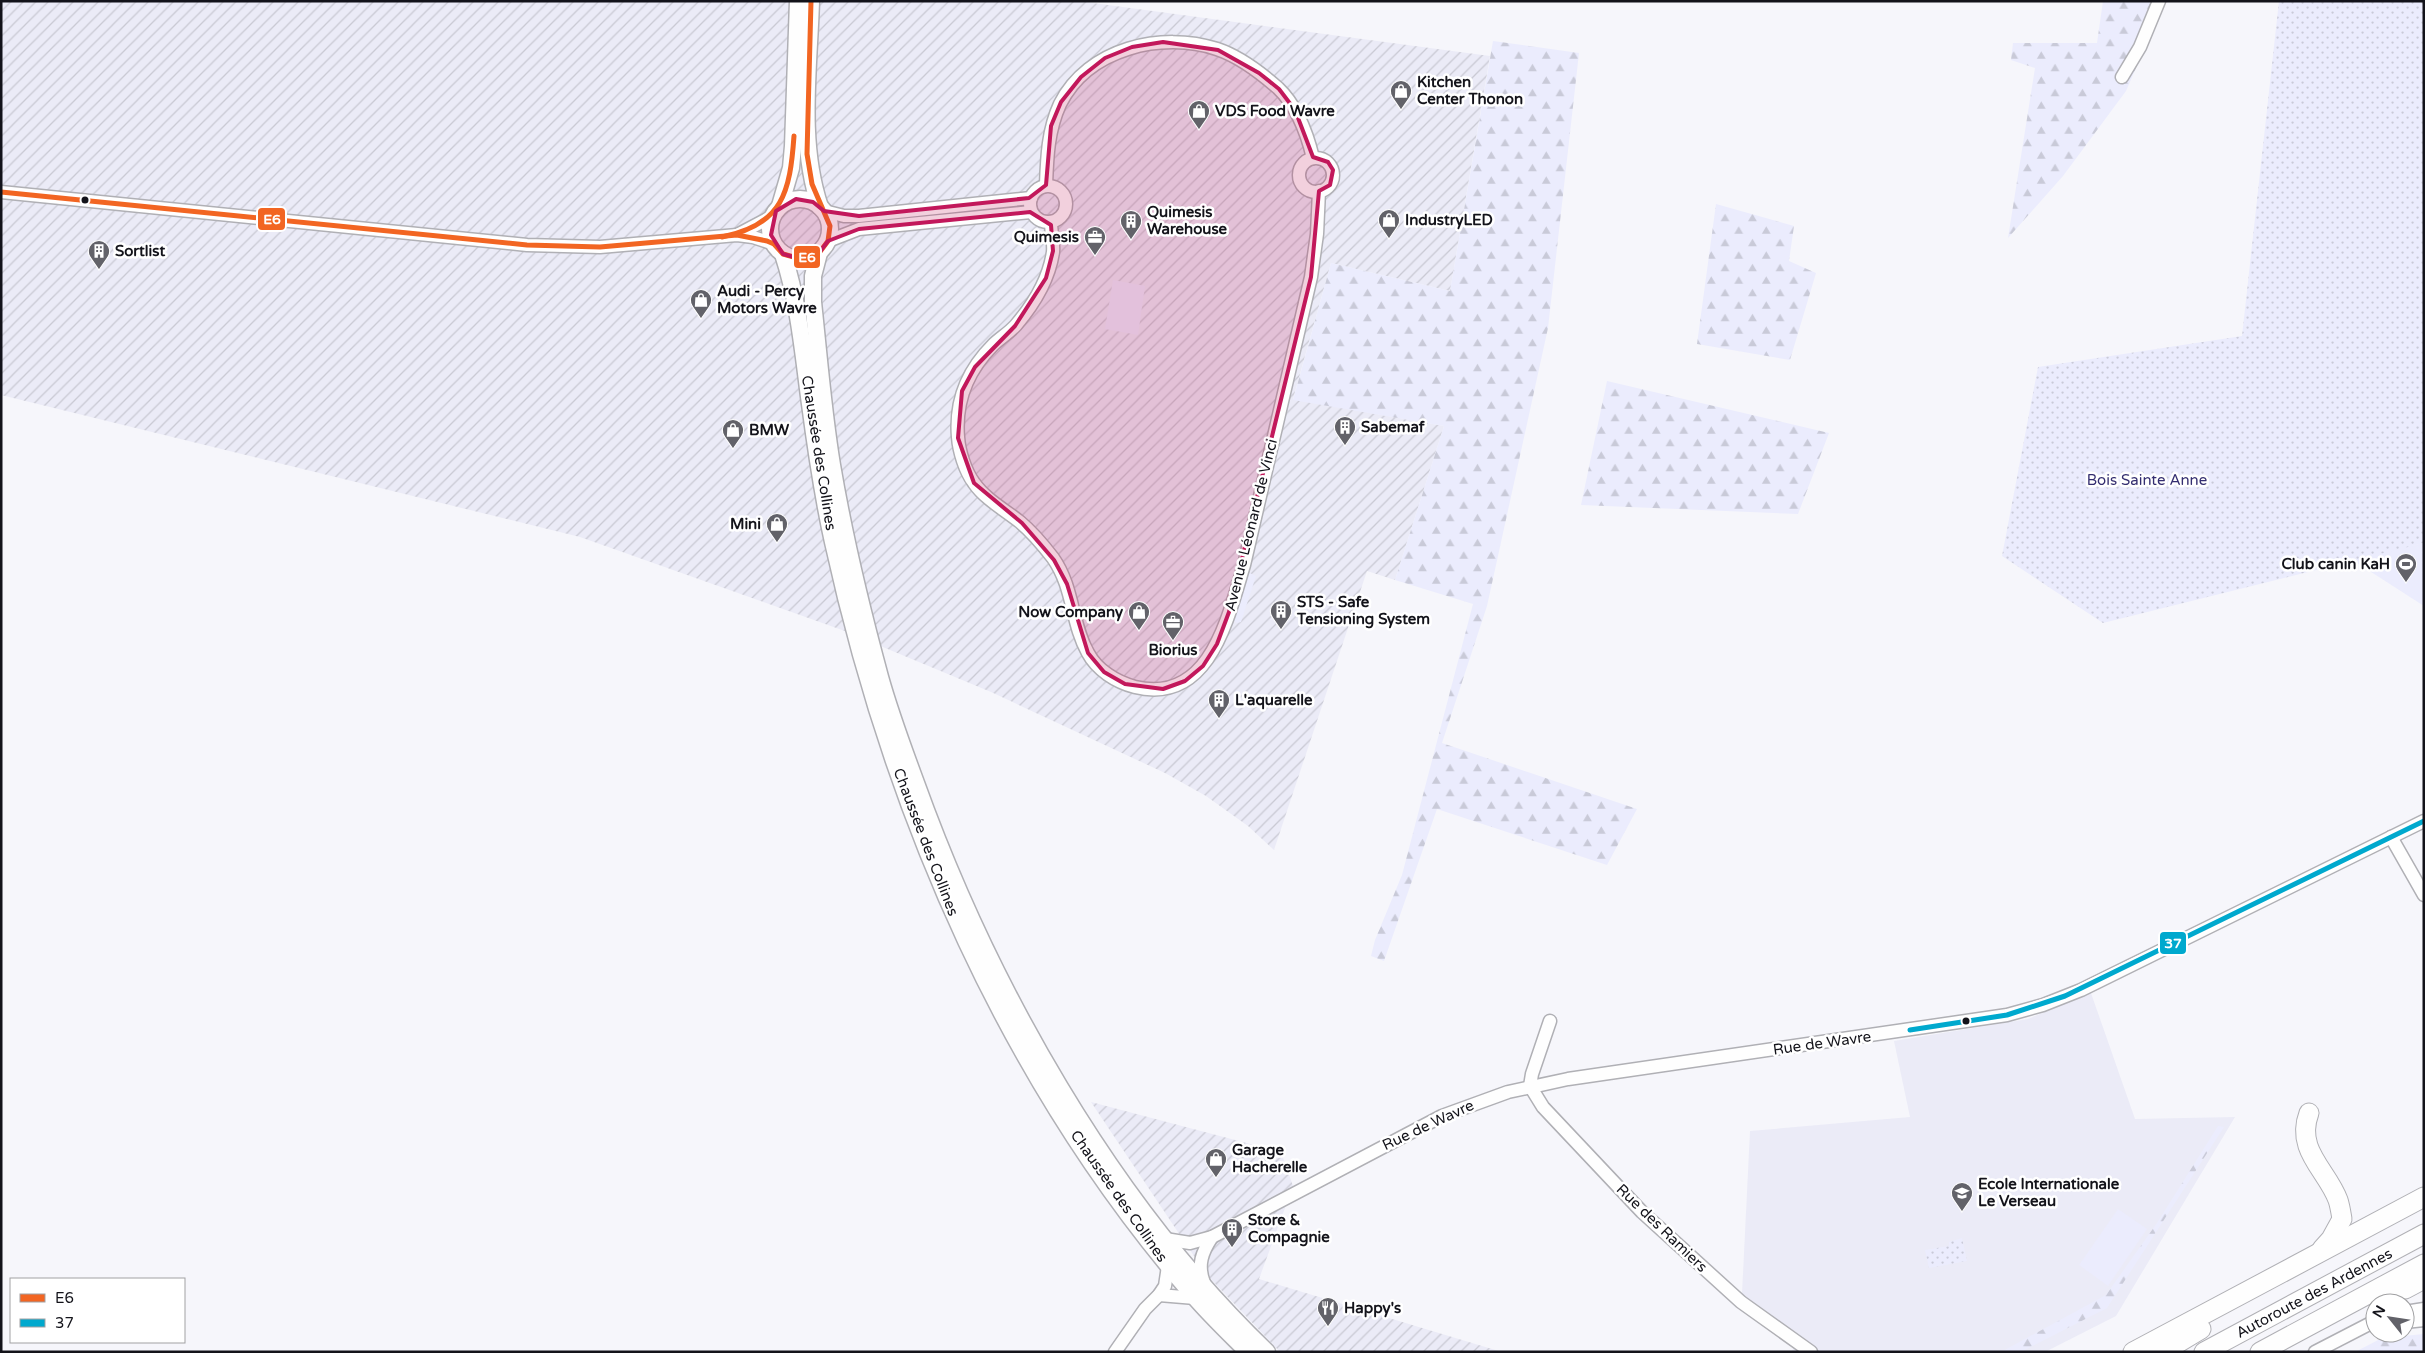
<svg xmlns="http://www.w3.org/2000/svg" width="2425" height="1353" font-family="'Varela Round',sans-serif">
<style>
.built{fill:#ebebf7}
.industrial{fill:url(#industrial-furrows)}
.grass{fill:#ebecfd}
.forest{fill:url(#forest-firs)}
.park{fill:url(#park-dots)}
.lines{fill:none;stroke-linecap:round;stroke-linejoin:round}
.minor-casing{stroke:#b0b0b5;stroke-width:15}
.major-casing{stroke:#b0b0b5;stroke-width:19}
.highway-casing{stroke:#b0b0b5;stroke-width:21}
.minor{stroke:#fefefe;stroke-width:12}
.major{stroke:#fefefe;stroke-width:16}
.highway{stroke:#fefefe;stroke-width:19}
.bus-1-casing{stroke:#fff;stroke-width:9}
.bus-2-casing{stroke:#fff;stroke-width:9}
.bus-1{stroke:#f26522;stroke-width:5}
.bus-2{stroke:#00a9ce;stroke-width:5}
.marked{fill:#c2185b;fill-opacity:0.2;stroke:#c2185b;stroke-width:4;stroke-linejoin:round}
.bus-dot{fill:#13131a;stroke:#fff;stroke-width:2}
.labels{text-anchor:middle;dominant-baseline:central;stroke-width:5;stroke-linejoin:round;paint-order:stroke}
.poi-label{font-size:15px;font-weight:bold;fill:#13131a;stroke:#fff;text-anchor:start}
.street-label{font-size:15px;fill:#13131a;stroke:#fff}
.park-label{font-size:15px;fill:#342e70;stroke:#fff}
.line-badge{stroke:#fff;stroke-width:2}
.badge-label{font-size:14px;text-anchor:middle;font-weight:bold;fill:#fff}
</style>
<defs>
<pattern id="industrial-furrows" width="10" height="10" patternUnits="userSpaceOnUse" patternTransform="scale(1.25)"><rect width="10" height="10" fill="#ebebf7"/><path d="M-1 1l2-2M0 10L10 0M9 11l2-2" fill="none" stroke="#c9c9d3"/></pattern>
<pattern id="forest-firs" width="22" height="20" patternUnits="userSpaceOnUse" patternTransform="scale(1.25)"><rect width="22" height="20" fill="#ebecfd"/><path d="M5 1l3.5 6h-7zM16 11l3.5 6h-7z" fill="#c9cad8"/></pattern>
<pattern id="park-dots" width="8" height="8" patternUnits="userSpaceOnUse" patternTransform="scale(1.25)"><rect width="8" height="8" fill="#ebecfd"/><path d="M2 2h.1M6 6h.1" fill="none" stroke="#c9cad8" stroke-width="1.8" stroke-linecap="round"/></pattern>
</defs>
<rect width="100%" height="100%" fill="#f6f6fb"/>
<path class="built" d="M2091 993 2135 1119 2235 1117 2116 1316 2045 1352H1791L1801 1340 1742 1294 1750 1131 1910 1117 1894 1041 2028 1019Z"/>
<g class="industrial">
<path d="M1 1H1078L1490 56 1450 291 1331 263 1293 399 1444 426 1395 580 1367 571 1274 850 1248 826 1206 796 1165 773 991 692 842 630 580 537 1 395Z"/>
<path d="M1091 1102 1281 1152 1293 1186 1259 1279 1502 1352H1280L1206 1274Z"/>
</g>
<g class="grass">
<path d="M1113 280 1145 286 1138 335 1105 329Z"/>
<path d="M2424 543V606L2351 559Z"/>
<path d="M1250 573 1256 576 1241 622 1237 623 1232 619 1247 574Z"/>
<path d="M2118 1209 2147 1229 2108 1286 2079 1265Z"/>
</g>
<g class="forest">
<path d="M2103 1H2165L2126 91 2063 176 2008 238 2035 68 2011 60 2013 43H2097Z"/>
<path d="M1493 41 1579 53 1548 328 1487 606 1442 743 1637 809 1607 865 1437 809 1384 961 1371 956 1375 940 1402 875 1473 604 1395 580 1444 426 1293 400 1331 263 1450 291Z"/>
<path d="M1716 204 1794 226 1789 261 1816 273 1790 360 1697 344Z"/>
<path d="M1607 381 1829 433 1798 514 1581 505Z"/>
<path d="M2218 1126 2224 1127 2107 1308 2021 1352H2001L2106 1295 2157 1223Z"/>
<path d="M2424 1334V1352H2355L2382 1338Z"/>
</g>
<g class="park">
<path d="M2279 1H2424V543L2103 623 2002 556 2038 367 2242 336Z"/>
<path d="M1962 1238 1967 1261 1929 1268 1925 1250 1949 1246V1242Z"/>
</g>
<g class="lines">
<g class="minor-casing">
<g id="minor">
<path d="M2122 77 2140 47 2159 1"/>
<circle cx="1316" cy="175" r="17"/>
<path d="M1046 185C1047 157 1048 130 1060 104 1088 48 1162 31 1217 49 1238 56 1261 73 1278 88 1297 106 1307 133 1313 158"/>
<circle cx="1048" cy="204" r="18"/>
<path d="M1 192 527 245 600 247 737 235 753 237 774 244"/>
<path d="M824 211 844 216H859L1031 198"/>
<path d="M1051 222C1051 232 1054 243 1053 252 1049 279 1033 305 1016 325 1009 333 1000 338 993 345 968 370 955 401 958 437 959 451 965 471 974 483 985 499 1005 510 1020 522 1032 532 1043 545 1053 558 1074 588 1071 623 1088 653 1097 670 1116 682 1135 687 1210 705 1228 617 1244 565L1311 277 1317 234 1319 191"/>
<path d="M739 234 773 216"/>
<path d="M828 241 859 229 1031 212"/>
<path d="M2391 837 2424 895"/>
<path d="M1530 1086 1543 1107 1642 1212 1741 1302 1811 1352"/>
<path d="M1530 1086 1532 1074 1550 1021"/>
<path d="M1165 1239 1190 1243 1212 1237 1442 1116 1508 1092 1568 1079 2007 1015 2043 1005 2081 990 2424 821"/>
<path d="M1204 1283C1197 1265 1202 1252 1212 1237"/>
<path d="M1159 1295 1195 1298"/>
<path d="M2405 1312 2424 1309"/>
<path d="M2405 1322 2424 1320"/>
<path d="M1115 1352 1145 1309 1159 1295 1165 1286 1168 1266"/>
<path d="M2315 1352 2375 1321"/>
</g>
</g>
<g class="major-casing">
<g id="major">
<path d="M811 1C809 69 798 142 820 207"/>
<circle cx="800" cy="229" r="30"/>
<path d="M780 206 791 168 793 146 798 1"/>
<path d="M819 253 813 276V302C819 357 823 411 832 465 844 536 861 607 880 677 890 713 903 748 916 783 989 986 1110 1202 1267 1352"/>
<path d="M783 254C799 303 803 353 810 404 816 450 823 497 833 542 893 815 1008 1082 1193 1295 1210 1315 1229 1333 1248 1352"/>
</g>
</g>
<g class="highway-casing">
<g id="highway">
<path d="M2309 1113C2295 1150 2327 1170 2338 1200 2340 1206 2341 1213 2342 1219L2331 1239 2322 1249"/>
<path d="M2382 1287 2405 1289 2424 1279"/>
<path d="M2133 1352 2424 1197"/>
<path d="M2163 1352 2201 1329"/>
<path d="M2204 1352 2424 1234"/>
<path d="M2260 1352 2424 1264"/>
</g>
</g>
<use href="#minor" class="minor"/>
<use href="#major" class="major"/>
<use href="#highway" class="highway"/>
<g class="bus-1-casing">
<g id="bus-1">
<path d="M1 192 527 245 600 247 737 235 767 241 774 244 783 254 801 259 819 253 828 241 830 226 812 184 807 154 811 1"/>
<path d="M722 237C783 225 790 192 794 136"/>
</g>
</g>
<g class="bus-2-casing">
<path id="bus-2" d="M1910 1030 2007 1015 2065 996 2424 821"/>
</g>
<use href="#bus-1" class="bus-1"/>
<use href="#bus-2" class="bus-2"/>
</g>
<path class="marked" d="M1163 42 1218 50 1259 73 1279 89 1295 110 1313 157 1328 162 1333 170 1330 185 1319 191 1311 277 1229 612 1217 644 1203 666 1185 681 1163 689 1125 684 1104 672 1088 653 1067 584 1054 560 1022 523 974 483 958 438 962 391 975 367 1015 326 1046 278 1053 251 1051 225 1030 212 859 229 828 241 819 253 801 259 783 254 771 235 776 211 796 199 813 202 824 211 859 216 1029 198 1046 185 1051 126 1061 102 1081 77 1105 58 1132 47Z"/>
<defs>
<g id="shop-pin" transform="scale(1.125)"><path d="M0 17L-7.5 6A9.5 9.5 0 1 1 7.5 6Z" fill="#626269" stroke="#fff"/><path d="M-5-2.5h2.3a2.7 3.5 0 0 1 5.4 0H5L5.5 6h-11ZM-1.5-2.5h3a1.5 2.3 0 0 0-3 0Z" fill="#fff"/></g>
<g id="building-pin" transform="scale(1.125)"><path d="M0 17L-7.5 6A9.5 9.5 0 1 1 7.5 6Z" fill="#626269" stroke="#fff"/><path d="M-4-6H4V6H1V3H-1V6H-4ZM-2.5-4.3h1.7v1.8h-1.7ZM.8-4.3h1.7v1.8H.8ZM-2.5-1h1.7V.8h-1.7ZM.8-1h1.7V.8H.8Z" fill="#fff"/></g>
<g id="office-pin" transform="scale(1.125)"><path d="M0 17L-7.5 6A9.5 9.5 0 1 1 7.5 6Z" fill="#626269" stroke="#fff"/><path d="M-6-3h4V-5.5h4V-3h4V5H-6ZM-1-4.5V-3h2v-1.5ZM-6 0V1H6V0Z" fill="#fff"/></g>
<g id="stadium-pin" transform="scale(1.125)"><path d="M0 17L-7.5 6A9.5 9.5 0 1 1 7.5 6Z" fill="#626269" stroke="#fff"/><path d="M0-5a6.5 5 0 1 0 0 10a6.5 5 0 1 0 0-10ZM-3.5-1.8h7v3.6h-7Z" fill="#fff"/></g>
<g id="school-pin" transform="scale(1.125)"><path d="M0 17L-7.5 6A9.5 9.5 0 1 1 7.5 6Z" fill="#626269" stroke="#fff"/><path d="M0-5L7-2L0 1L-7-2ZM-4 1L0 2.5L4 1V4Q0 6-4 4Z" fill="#fff"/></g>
<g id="restaurant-pin" transform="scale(1.125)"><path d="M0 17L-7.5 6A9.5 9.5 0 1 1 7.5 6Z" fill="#626269" stroke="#fff"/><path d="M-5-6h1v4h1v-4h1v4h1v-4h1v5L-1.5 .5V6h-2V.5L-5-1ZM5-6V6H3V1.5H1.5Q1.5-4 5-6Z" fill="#fff"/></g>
</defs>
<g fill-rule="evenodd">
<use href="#shop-pin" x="1401" y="91"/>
<use href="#shop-pin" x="1199" y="111"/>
<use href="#shop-pin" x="1389" y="220"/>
<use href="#building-pin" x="1131" y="221"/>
<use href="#office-pin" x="1095" y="237"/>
<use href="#building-pin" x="99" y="251"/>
<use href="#shop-pin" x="701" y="300"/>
<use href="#building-pin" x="1345" y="427"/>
<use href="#shop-pin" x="733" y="430"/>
<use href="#shop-pin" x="777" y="524"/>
<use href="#stadium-pin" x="2406" y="564"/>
<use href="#building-pin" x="1281" y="611"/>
<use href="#shop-pin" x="1139" y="612"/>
<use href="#office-pin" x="1173" y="622"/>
<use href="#building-pin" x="1219" y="700"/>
<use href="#shop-pin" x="1216" y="1159"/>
<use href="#school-pin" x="1962" y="1193"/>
<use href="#building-pin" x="1232" y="1229"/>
<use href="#restaurant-pin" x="1328" y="1308"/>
</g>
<g class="bus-dot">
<circle cx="85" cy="200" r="4.5"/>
<circle cx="1966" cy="1021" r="4.5"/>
</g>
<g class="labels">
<g class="poi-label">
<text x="1417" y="82">Kitchen<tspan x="1417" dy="17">Center Thonon</tspan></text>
<text x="1215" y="111">VDS Food Wavre</text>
<text x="1147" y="212">Quimesis<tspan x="1147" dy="17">Warehouse</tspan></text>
<text x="1405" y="220">IndustryLED</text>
<text x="1079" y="237" text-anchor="end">Quimesis</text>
<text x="115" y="251">Sortlist</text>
<text x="717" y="291">Audi - Percy<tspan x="717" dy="17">Motors Wavre</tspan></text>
<text x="1361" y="427">Sabemaf</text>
<text x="749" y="430">BMW</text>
<text x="761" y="524" text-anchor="end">Mini</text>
<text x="2390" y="564" text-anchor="end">Club canin KaH</text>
<text x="1297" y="602">STS - Safe<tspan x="1297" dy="17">Tensioning System</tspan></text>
<text x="1123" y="612" text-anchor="end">Now Company</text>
<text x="1173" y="650" text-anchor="middle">Biorius</text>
<text x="1235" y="700">L'aquarelle</text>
<text x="1232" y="1150">Garage<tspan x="1232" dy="17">Hacherelle</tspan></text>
<text x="1978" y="1184">Ecole Internationale<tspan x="1978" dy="17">Le Verseau</tspan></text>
<text x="1248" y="1220">Store &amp;<tspan x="1248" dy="17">Compagnie</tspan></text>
<text x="1344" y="1308">Happy's</text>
</g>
<g class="street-label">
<text transform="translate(819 453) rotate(81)">Chaussée des Collines</text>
<text transform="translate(1251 525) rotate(-76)">Avenue Léonard de Vinci</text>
<text transform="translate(926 842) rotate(69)">Chaussée des Collines</text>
<text transform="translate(1822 1043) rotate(-8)">Rue de Wavre</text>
<text transform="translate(1428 1125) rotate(-25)">Rue de Wavre</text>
<text transform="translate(1119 1196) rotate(55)">Chaussée des Collines</text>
<text transform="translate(1662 1228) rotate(44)">Rue des Ramiers</text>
<text transform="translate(2314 1293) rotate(-28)">Autoroute des Ardennes</text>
</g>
<g class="park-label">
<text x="2147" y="480">Bois Sainte Anne</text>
</g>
</g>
<g class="line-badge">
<rect x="257" y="207" width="29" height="24" rx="5" fill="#f26522"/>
<rect x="793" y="245" width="28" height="24" rx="5" fill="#f26522"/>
<rect x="2159" y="931" width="28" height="24" rx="5" fill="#00a9ce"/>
</g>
<g class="badge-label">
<text x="272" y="224">E6</text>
<text x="807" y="262">E6</text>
<text x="2173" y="948">37</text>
</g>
<rect width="2425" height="1353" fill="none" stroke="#13131a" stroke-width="5"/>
<rect x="10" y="1278" width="175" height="65" fill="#ffffff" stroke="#a1a1a3"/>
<rect x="20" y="1294" width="25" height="8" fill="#f26522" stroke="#a1a1a3"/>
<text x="55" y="1303" font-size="15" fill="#13131a">E6</text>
<rect x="20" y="1319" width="25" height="8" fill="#00a9ce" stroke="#a1a1a3"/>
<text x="55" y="1328" font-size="15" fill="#13131a">37</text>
<g transform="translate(2390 1318) rotate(300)"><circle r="24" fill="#ffffff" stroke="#a1a1a3"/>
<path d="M0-4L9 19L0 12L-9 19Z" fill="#626269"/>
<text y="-8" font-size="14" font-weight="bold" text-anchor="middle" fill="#13131a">N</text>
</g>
</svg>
